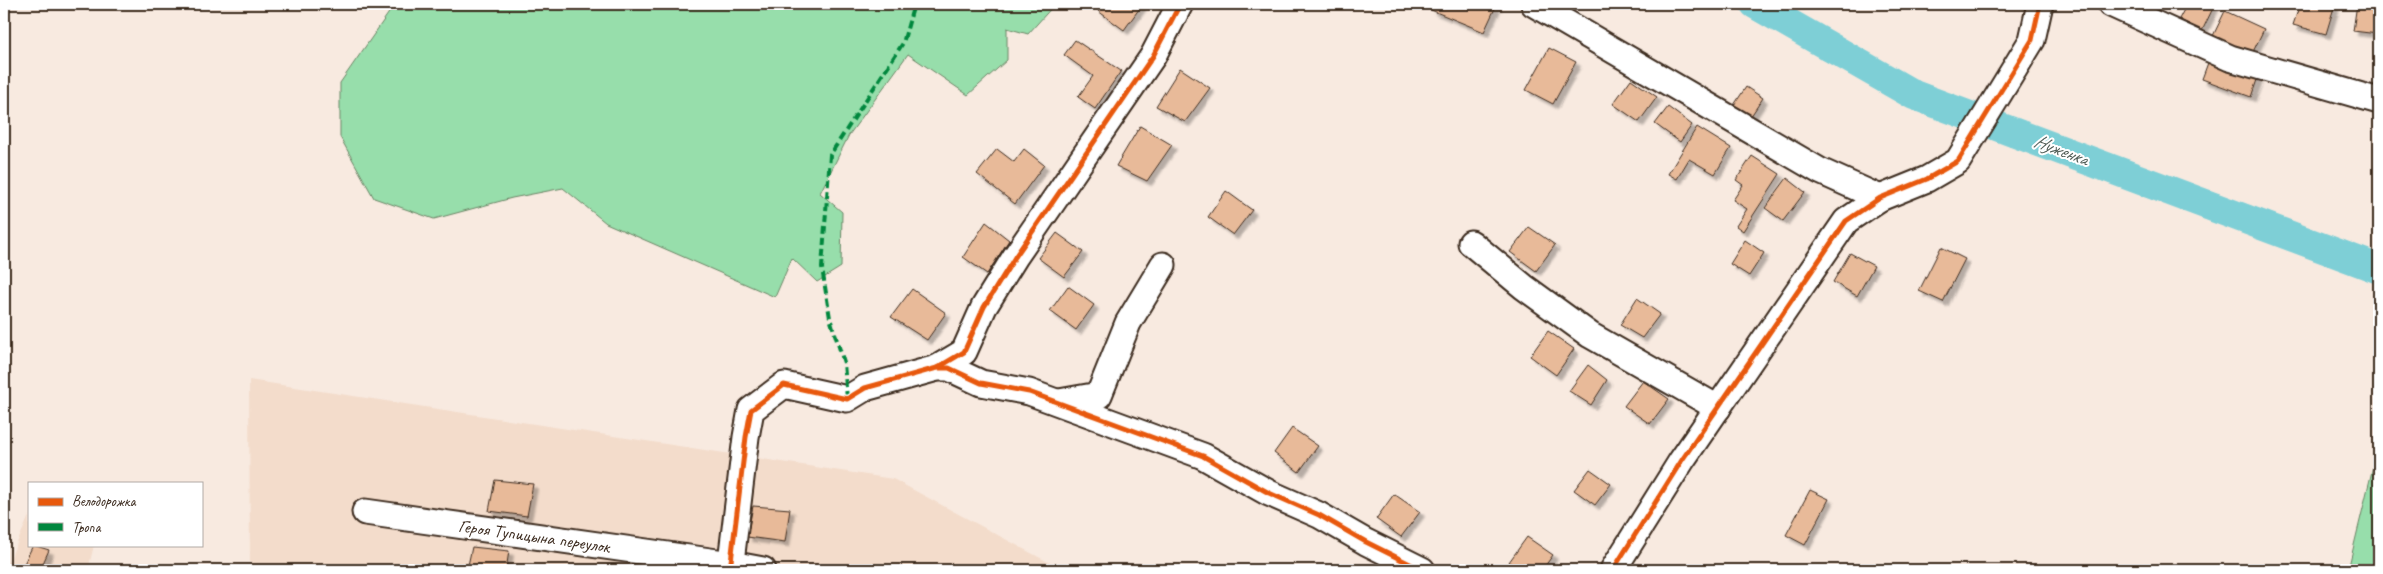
<svg xmlns="http://www.w3.org/2000/svg" width="2383" height="574" font-family="Caveat,sans-serif">
<style>
.built{fill:#f3dccb}
.green{fill:#97deab;stroke:#698464}
.lines{fill:none;stroke-linecap:round;stroke-linejoin:round}
.river{stroke:#7ecfd6;stroke-width:30}
.building{fill:#e8ba99;stroke:#3b2a1e;filter:url(#shadow)}
.minor-casing{stroke:#3b2a1e;stroke-width:29}
.minor{stroke:#fff;stroke-width:25}
.quiet{stroke:#00873e;stroke-width:4;stroke-dasharray:8 4;stroke-linecap:butt}
.cycleway-casing{stroke:#fff;stroke-width:8}
.cycleway{stroke:#e8590c;stroke-width:5}
.labels{text-anchor:middle;dominant-baseline:central;stroke-width:4;stroke-linejoin:round;paint-order:stroke}
.street-label{font-size:18px;fill:#3b2a1e;stroke:#fff}
.water-label{font-size:19px;font-style:italic;fill:#4f5c55;stroke:#fff}
</style>
<defs>
<filter id="shadow"><feDropShadow dx="4.5" dy="4.5" stdDeviation="1" flood-color="#0004"/></filter>
</defs>
<rect width="100%" height="100%" fill="#f8eae0"/>
<filter id="ink" filterUnits="userSpaceOnUse"><feTurbulence type="fractalNoise" baseFrequency=".02" numOctaves="2"/><feDisplacementMap in="SourceGraphic" scale="10" xChannelSelector="R" yChannelSelector="G"/><feConvolveMatrix kernelMatrix="1 2 1 2 8 2 1 2 1" color-interpolation-filters="sRGB"/></filter>
<g filter="url(#ink)">
<g class="built">
<path d="M249 380 893 479 1063 570H250Z"/>
<path d="M29 516V545H94L88 570H5Z"/>
</g>
<g class="green">
<path d="M395 4H1055L1028 34 1007 28V60L968 95 908 54 849 135 820 193 842 212 841 267 817 282 792 258 775 297 606 223 563 188 512 198 434 219 374 198 340 137V83Z"/>
<path d="M2379 442V570H2348Z"/>
</g>
<g class="lines">
<path class="river" d="M1755 4 1914 95 2379 269"/>
</g>
<g class="building">
<path d="M1103 4H1140L1142 5 1124 30 1098 11Z"/>
<path d="M1434 4H1497L1484 32 1431 10Z"/>
<path d="M2144 4H2155L2153 8Z"/>
<path d="M2187 4H2215L2202 31 2179 19Z"/>
<path d="M2300 4H2335L2326 34 2293 25Z"/>
<path d="M2357 4H2379L2378 34 2353 31Z"/>
<path d="M2225 11 2264 29 2251 56 2212 38Z"/>
<path d="M1075 40 1121 71 1095 109 1078 97 1093 76 1064 55Z"/>
<path d="M1549 48 1576 62 1553 104 1526 90Z"/>
<path d="M2209 60 2258 77 2251 97 2202 79Z"/>
<path d="M1180 68 1210 88 1185 122 1156 106Z"/>
<path d="M1631 79 1657 97 1639 122 1613 104Z"/>
<path d="M1746 87 1763 98 1749 119 1732 108Z"/>
<path d="M1668 107 1692 125 1680 142 1655 124Z"/>
<path d="M1140 126 1172 145 1147 181 1116 166Z"/>
<path d="M1697 127 1731 148 1715 174 1689 159 1677 179 1668 174Z"/>
<path d="M997 149 1014 162 1024 149 1044 165 1015 204 977 174Z"/>
<path d="M1752 156 1780 174 1743 231 1736 226 1747 209 1733 200 1743 185 1736 180Z"/>
<path d="M1787 178 1805 192 1783 221 1765 208Z"/>
<path d="M1226 191 1252 210 1233 235 1208 217Z"/>
<path d="M986 222 1009 240 987 274 963 257Z"/>
<path d="M1529 227 1555 245 1536 271 1510 252Z"/>
<path d="M1057 233 1083 252 1064 277 1038 258Z"/>
<path d="M1745 240 1764 253 1749 276 1730 264Z"/>
<path d="M1941 247 1965 259 1943 302 1919 291Z"/>
<path d="M1850 253 1874 266 1857 296 1833 282Z"/>
<path d="M1068 286 1094 305 1076 330 1050 311Z"/>
<path d="M912 289 946 313 927 340 891 317Z"/>
<path d="M1637 298 1660 314 1642 338 1620 325Z"/>
<path d="M1548 331 1574 349 1556 375 1530 356Z"/>
<path d="M1588 365 1607 380 1591 405 1569 391Z"/>
<path d="M1643 381 1669 399 1650 424 1624 406Z"/>
<path d="M1292 428 1318 446 1299 472 1274 453Z"/>
<path d="M1590 469 1611 484 1595 505 1574 490Z"/>
<path d="M495 480 533 484 527 516 489 511Z"/>
<path d="M1810 490 1829 499 1805 545 1786 535Z"/>
<path d="M1394 494 1420 512 1401 537 1376 519Z"/>
<path d="M753 506 790 509 785 542 747 537Z"/>
<path d="M1527 537 1553 555 1542 570H1521L1509 562Z"/>
<path d="M33 545 49 550 40 570H32L23 566Z"/>
<path d="M472 547 509 551 506 570H467Z"/>
</g>
<g class="lines">
<g class="minor-casing">
<g id="minor">
<path d="M1534 4 1820 171 1880 198"/>
<path d="M2111 4 2230 58 2379 101"/>
<path d="M1471 243 1524 287 1590 335 1718 408"/>
<path d="M937 368 964 352 984 307 1015 257 1153 56 1180 4"/>
<path d="M1059 402 1099 395 1128 323 1163 265"/>
<path d="M365 512 731 564 763 570"/>
<path d="M730 570 746 437 751 410 784 385 847 399 865 388 937 368H949L981 383 1029 392 1203 456 1269 493 1319 515 1366 542 1422 570"/>
<path d="M1613 570 1682 460 1846 221 1880 198 1927 179 1958 161 2032 40 2040 4"/>
</g>
</g>
<use href="#minor" class="minor"/>
<path class="quiet" d="M847 399 844 363 830 318 822 268 830 155 903 43 914 4"/>
<g class="cycleway-casing">
<g id="cycleway">
<path d="M937 368 964 352 984 307 1015 257 1153 56 1180 4"/>
<path d="M730 570 746 437 751 410 784 385 847 399 865 388 937 368H949L981 383 1029 392 1203 456 1269 493 1319 515 1366 542 1422 570"/>
<path d="M1613 570 1682 460 1846 221 1880 198 1927 179 1958 161 2032 40 2040 4"/>
</g>
</g>
<use href="#cycleway" class="cycleway"/>
</g>
</g>
<g class="labels">
<g class="street-label">
<text transform="translate(534 536) rotate(8)">Героя Тупицына переулок</text>
</g>
<g class="water-label">
<text transform="translate(2061 150) rotate(21)">Нуженка</text>
</g>
</g>
<rect width="2383" height="574" fill="none" stroke="#fff" stroke-width="20"/>
<rect x="10" y="10" width="2363" height="554" fill="none" stroke="#3b2a1e" stroke-width="2" filter="url(#ink)"/>
<rect x="28" y="482" width="175" height="65" fill="#ffffff" stroke="#b1aaa5"/>
<rect x="38" y="498" width="25" height="8" fill="#e8590c" stroke="#b1aaa5"/>
<text x="72" y="506" font-size="15" fill="#3b2a1e">Велодорожка</text>
<rect x="38" y="523" width="25" height="8" fill="#00873e" stroke="#b1aaa5"/>
<text x="72" y="532" font-size="15" fill="#3b2a1e">Тропа</text>
</svg>
